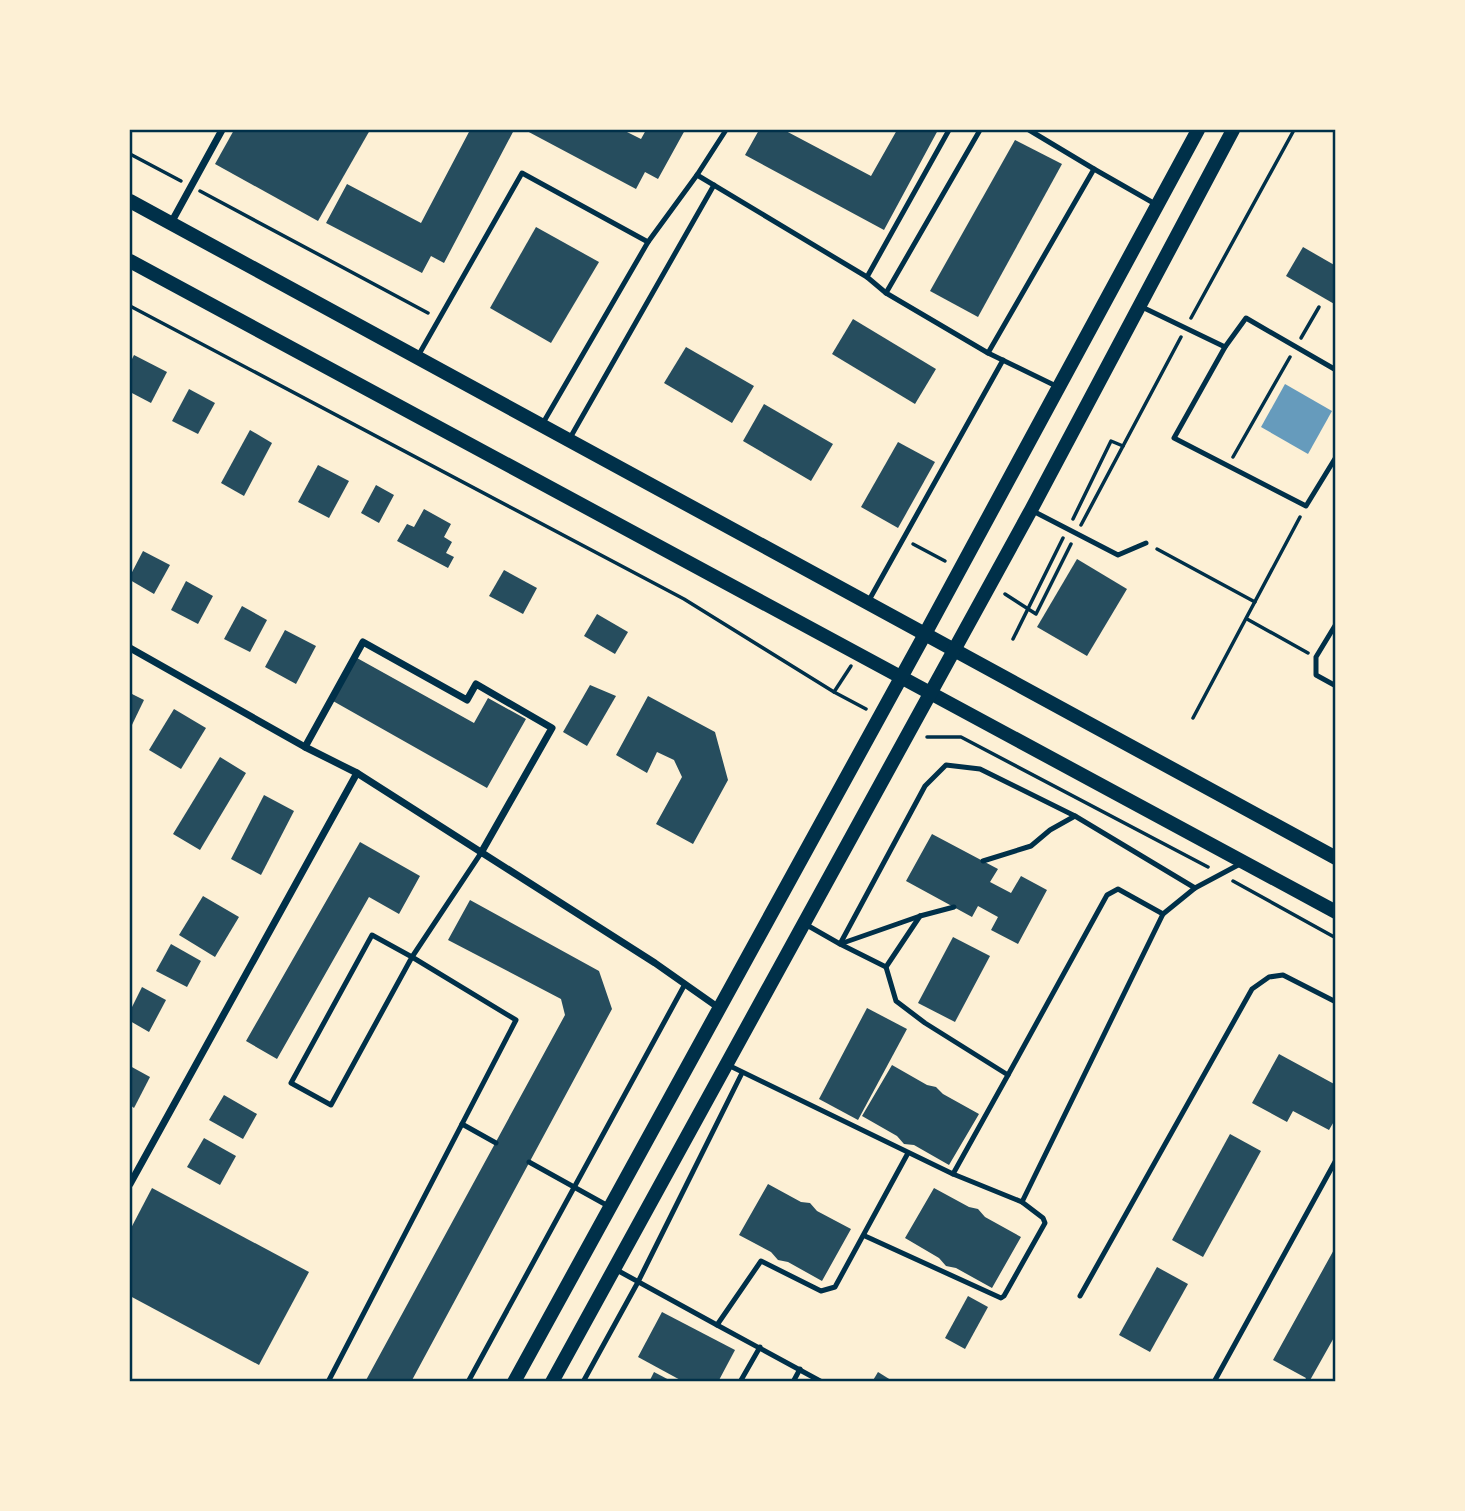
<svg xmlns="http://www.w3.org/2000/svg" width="1465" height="1511" font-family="Lato,sans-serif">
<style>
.water{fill:#669bbc}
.building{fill:#264d5e}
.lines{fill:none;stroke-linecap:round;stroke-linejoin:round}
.path{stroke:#003049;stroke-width:3.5}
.service{stroke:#003049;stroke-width:5}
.minor{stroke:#003049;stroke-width:7}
.secondary{stroke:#003049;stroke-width:14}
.neatline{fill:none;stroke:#003049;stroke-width:2.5}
</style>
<rect width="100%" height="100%" fill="#fdf0d5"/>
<path class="water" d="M1285 384 1332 411 1308 454 1261 427Z"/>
<g class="building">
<path d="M234 130H370L318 221 215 164Z"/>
<path d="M470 130H514L444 263 431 256 422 273 326 223 347 184 421 223Z"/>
<path d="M525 130H623L641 139 646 130H685L658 179 645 172 636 189Z"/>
<path d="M759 130H784L871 176 897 130H938L884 230 745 155Z"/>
<path d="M1015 140 1062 164 978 317 930 291Z"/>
<path d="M536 227 599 262 551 343 490 308Z"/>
<path d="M1303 247 1336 266V305L1286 276Z"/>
<path d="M853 319 936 369 915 404 832 354Z"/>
<path d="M686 347 754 386 732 423 664 383Z"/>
<path d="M134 355 167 372 151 403 130 392V363Z"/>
<path d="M189 389 215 403 198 434 172 421Z"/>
<path d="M764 404 833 444 811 481 743 441Z"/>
<path d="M250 430 272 443 244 496 221 483Z"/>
<path d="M898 442 935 462 898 528 861 507Z"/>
<path d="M318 465 349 481 329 518 298 502Z"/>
<path d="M376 485 394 495 379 523 361 513Z"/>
<path d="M424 509 451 524 444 537 452 542 446 553 454 557 448 568 397 541 407 524 414 527Z"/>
<path d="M143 551 170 565 154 594 130 580V576Z"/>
<path d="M1077 559 1127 589 1087 656 1037 627Z"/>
<path d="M504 570 537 588 523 614 489 596Z"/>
<path d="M186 581 213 596 198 624 171 610Z"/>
<path d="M242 606 267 620 250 652 224 639Z"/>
<path d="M597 614 628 632 615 654 584 636Z"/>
<path d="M285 630 316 646 296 684 265 667Z"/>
<path d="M357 658 474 723 488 698 526 719 487 788 333 701Z"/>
<path d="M590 685 616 696 587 746 563 732Z"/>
<path d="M130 693 144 700 130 729Z"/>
<path d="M648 696 715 732 728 780 693 844 656 824 682 777 674 760 657 752 647 773 616 755Z"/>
<path d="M174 709 206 728 181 769 149 750Z"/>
<path d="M220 757 246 773 200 850 173 834Z"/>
<path d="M264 795 294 811 261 875 231 859Z"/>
<path d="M932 834 998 869 990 882 1011 893 1021 876 1047 890 1018 944 991 930 998 917 978 906 972 917 906 881Z"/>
<path d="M360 842 420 876 399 914 369 897 277 1059 246 1041Z"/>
<path d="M203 896 239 917 215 957 179 935Z"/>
<path d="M470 900 599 971 612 1009 411 1382H365L565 1015 561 999 448 940Z"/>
<path d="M953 937 990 956 955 1022 918 1003Z"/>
<path d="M171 944 201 961 187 987 156 971Z"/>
<path d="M142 987 166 1000 149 1032 130 1021V1011Z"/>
<path d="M867 1008 907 1029 858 1120 819 1099Z"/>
<path d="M1279 1054 1336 1085V1118L1329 1130 1293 1111 1287 1122 1252 1103Z"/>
<path d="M892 1065 927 1085 936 1087 943 1094 979 1114 949 1165 914 1145 904 1144 897 1136 862 1116Z"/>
<path d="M130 1066 150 1077 134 1108 130 1105Z"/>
<path d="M224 1095 257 1114 243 1139 209 1120Z"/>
<path d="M1230 1134 1261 1151 1203 1257 1172 1240Z"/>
<path d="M204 1138 236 1156 220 1185 187 1167Z"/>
<path d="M768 1184 801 1202 810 1203 817 1211 851 1229 822 1281 788 1262 778 1260 771 1252 739 1235Z"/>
<path d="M152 1188 309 1272 259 1365 130 1296V1230Z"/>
<path d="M934 1188 969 1207 978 1209 985 1217 1021 1237 992 1288 956 1268 946 1266 939 1258 905 1238Z"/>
<path d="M1336 1246V1334L1309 1382H1304L1306 1378 1273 1360Z"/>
<path d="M1157 1267 1188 1284 1150 1352 1119 1335Z"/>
<path d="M968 1296 988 1307 965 1349 945 1338Z"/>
<path d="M662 1312 735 1350 718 1382H684L638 1357Z"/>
<path d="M654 1372 673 1382H649Z"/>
<path d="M878 1372 894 1382H872Z"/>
</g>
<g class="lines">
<g class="path">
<path d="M130 154 181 181"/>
<path d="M200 191 428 313"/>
<path d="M130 306 684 599 834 692 866 709"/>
<path d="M1191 318 1294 130"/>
<path d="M1301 338 1319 307"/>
<path d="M1233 457 1290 357"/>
<path d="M1073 519 1111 441 1123 446"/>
<path d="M1081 525 1181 337"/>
<path d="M913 544 945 561"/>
<path d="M1157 549 1255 602"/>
<path d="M1005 594 1036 614 1071 544"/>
<path d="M1247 619 1308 653"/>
<path d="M1013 639 1063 538"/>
<path d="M834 692 851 666"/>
<path d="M1193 718 1300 517"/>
<path d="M927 737H961L1208 867"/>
<path d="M1233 881 1336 938"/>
</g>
<g class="service">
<path d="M980 130 886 293 988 353"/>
<path d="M1029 130 1094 169"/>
<path d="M697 175 867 277 949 130"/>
<path d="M867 277 886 293"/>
<path d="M1142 307 1225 347"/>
<path d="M418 356 522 173 648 242"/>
<path d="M1336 370 1246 318 1225 347 1174 438 1306 506 1336 457"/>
<path d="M1056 386 988 353 1094 169 1157 205"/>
<path d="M543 423 648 242 697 175 726 130"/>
<path d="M570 438 714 185"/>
<path d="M1031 510 1118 555 1146 543"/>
<path d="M868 602 1003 360"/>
<path d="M1336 624 1316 657V675L1336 686"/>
<path d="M983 861 1031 846 1050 830 1075 816 1195 888 1240 864"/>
<path d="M920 916 886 967 840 944 925 786 946 765 980 769 1075 816"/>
<path d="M805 924 840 944 920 916 954 907"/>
<path d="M372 935 412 957 331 1105 291 1083Z"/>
<path d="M886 967 896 1001 925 1023 1008 1075 1107 895 1118 889 1163 914"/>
<path d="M728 1065 953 1174 1022 1202 1163 914 1195 888"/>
<path d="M462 1124 496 1143"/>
<path d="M529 1162 610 1207"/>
<path d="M953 1174 1008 1075"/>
<path d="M865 1236 1001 1298 1004 1296 1045 1223 1043 1218 1022 1202"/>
<path d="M615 1269 717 1325 761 1261 821 1291 835 1287 908 1153"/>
<path d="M1080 1296 1252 989 1269 977 1283 975 1336 1002"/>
<path d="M717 1325 822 1382"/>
<path d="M328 1382 516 1020 412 957 481 853"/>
<path d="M468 1382 685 984"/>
<path d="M583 1382 638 1282 742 1073"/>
<path d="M740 1382 760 1347"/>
<path d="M793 1382 800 1369"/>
<path d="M1214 1382 1336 1160"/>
</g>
<g class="minor">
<path d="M171 223 222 130"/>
<path d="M130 648 305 747 357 773 655 963 719 1008"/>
<path d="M305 747 363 642 467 700 476 684 552 728 481 853"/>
<path d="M130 1184 357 773"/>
</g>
<g class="secondary">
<path d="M130 201 1336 858"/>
<path d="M130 261 1336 912"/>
<path d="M514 1382 925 634 1198 130"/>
<path d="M552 1382 1031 510 1233 130"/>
</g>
</g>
<rect width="1465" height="1511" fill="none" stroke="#fdf0d5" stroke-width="262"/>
<rect x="131" y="131" width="1203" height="1249" class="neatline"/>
</svg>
